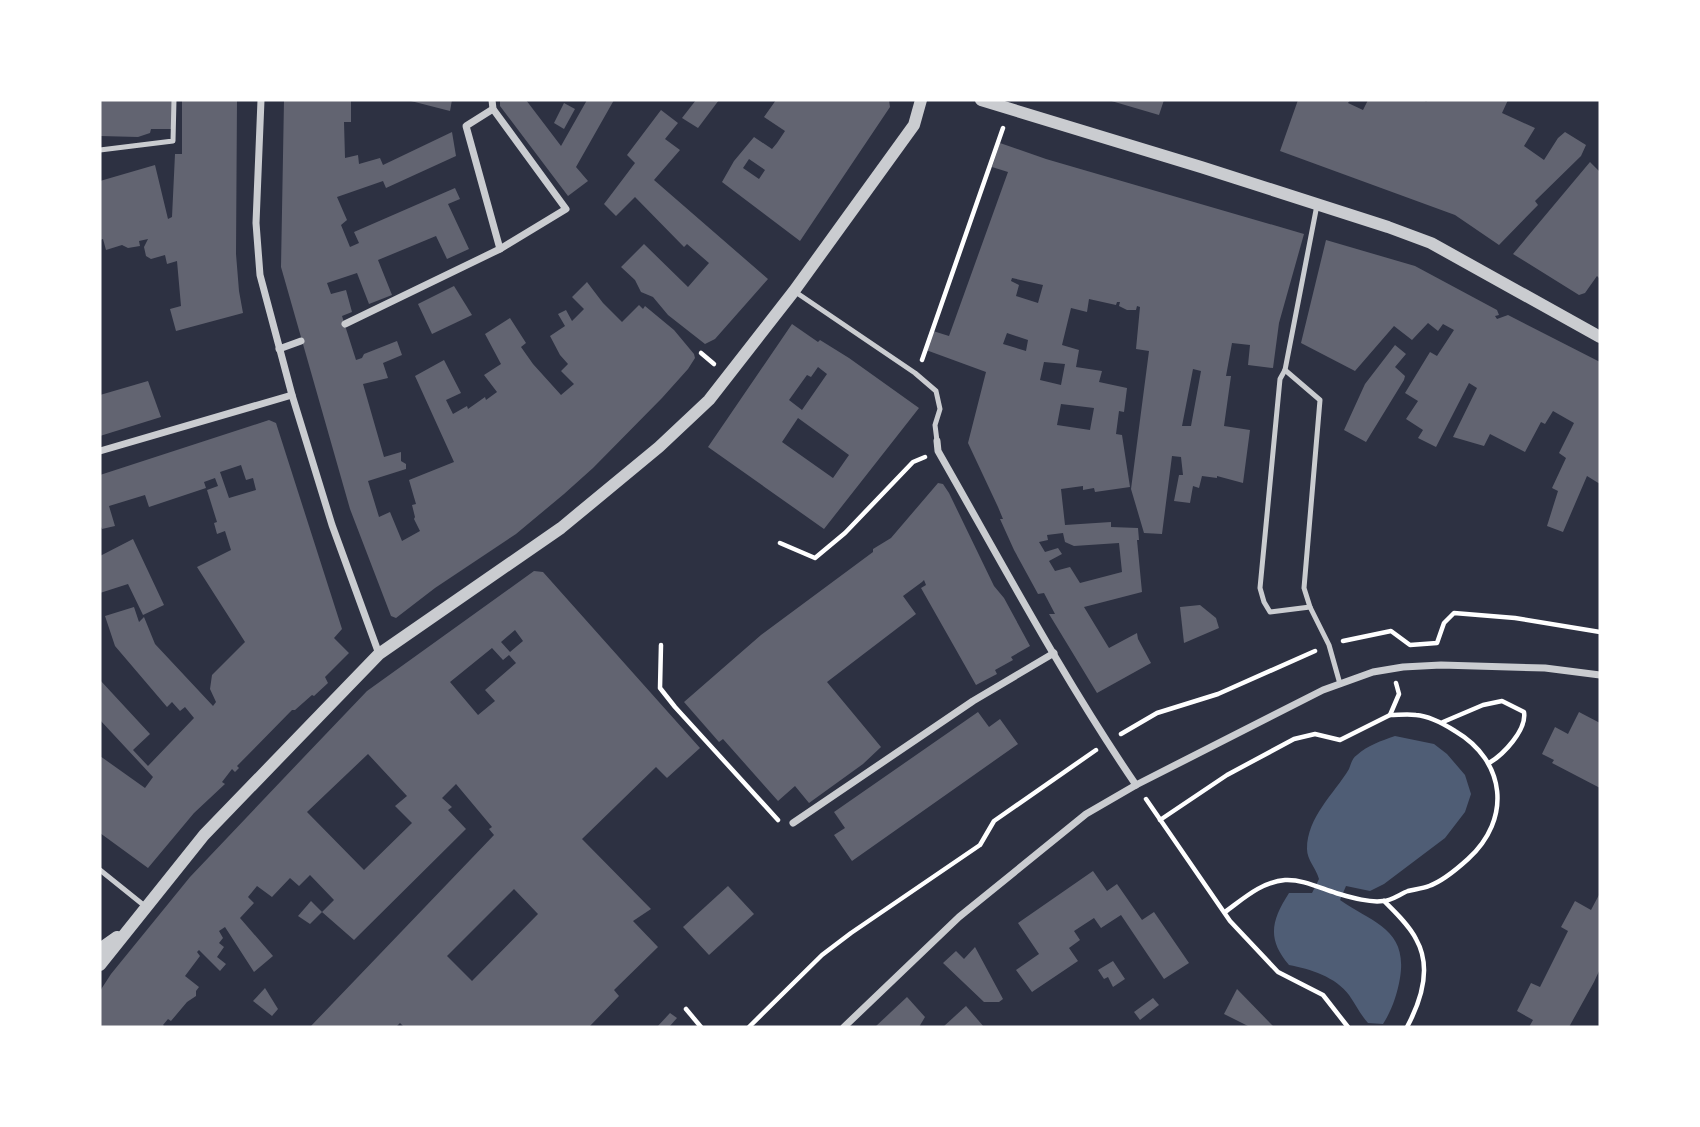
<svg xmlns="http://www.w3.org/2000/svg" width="1700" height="1127" font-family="Karla,sans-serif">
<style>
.water{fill:#4f5d75}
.building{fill:#626471;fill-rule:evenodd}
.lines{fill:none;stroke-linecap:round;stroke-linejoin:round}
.path{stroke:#fff;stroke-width:4.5}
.service{stroke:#caccd0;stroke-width:5}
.minor{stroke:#caccd0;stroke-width:7}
.tertiary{stroke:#caccd0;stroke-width:12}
</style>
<rect width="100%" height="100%" fill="#2d3142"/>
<path class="water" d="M1395 736 1434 744 1447 754 1465 775 1471 794 1465 812 1445 838 1384 884 1370 891 1346 886 1340 900C1373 923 1408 929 1400 978 1397 995 1392 1010 1383 1024L1368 1023C1360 1014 1356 1005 1349 995 1336 977 1310 969 1289 965 1267 939 1271 921 1289 893H1312L1319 879C1316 868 1307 860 1307 849 1307 817 1334 794 1349 769 1351 764 1352 758 1357 755 1368 745 1381 741 1395 736Z"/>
<g class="building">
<path d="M100 100 172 101V129H151L150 133 138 137 100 136Z"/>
<path d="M182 100H237L236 254 239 291 243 313 176 331 170 309 181 306 177 261 167 264 165 255 151 259 146 256 144 247 148 239 139 241 140 246 128 248 122 245 106 250 103 239 100 240V181L155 165 168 219 172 217 175 154H182Z"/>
<path d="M284 100H351V122H344L345 158 358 155 359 164 380 158 383 165 452 132 456 156 386 188 383 181 337 197 347 220 341 225 350 247 359 243 354 232 455 188 460 199 448 204 469 249 447 259 436 236 378 260 392 295 369 304 357 273 327 283 331 294 346 290 352 312 342 316 356 360 362 358 364 354 397 341 402 355 383 363 388 378 363 384 384 457 401 452V461L406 464V469L368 481 379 517 390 512 402 541 420 531 414 519 415 517 412 505 416 504 409 480 454 462 415 376 444 360 461 393 446 400 453 414 467 406 468 409 485 397 486 400 497 392 484 375 501 364 485 334 510 318 526 343 521 347 533 364 561 395 574 384 561 371 568 364 560 355 550 336 565 326 558 314 566 310 572 321 584 309 572 297 587 282 603 303 622 322 639 305 643 309 645 306 674 330 694 354 695 358 688 369 662 398 593 468 564 494 516 534 435 588 396 618 391 616 350 509 281 267Z"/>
<path d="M407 100H452L450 111Z"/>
<path d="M500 100H526L561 146 587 100H614L576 167 588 181 568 196 500 106Z"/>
<path d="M696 100H719L698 128 682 118Z"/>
<path d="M776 100H889L890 107 800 241 722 182 734 161 754 137 772 149 777 143 785 131 764 117ZM749 159 765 170 759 179 743 168Z"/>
<path d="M1108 100H1164L1159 115Z"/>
<path d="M1298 100H1350L1348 103 1363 110 1368 100H1425L1426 102 1427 100H1508L1502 113 1535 128 1524 146 1544 160 1558 138 1565 132 1586 145 1581 156 1535 201 1538 205 1499 245 1455 215 1280 151Z"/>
<path d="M564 103 575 109 564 129 554 123Z"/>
<path d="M661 110 678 123 665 139 680 150 654 180 768 279 715 339 705 344 668 315 653 297 641 292 635 280 621 267 644 244 688 287 709 263 687 244 684 247 635 197 616 216 604 204 635 163 627 155Z"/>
<path d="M1000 143 1046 159 1304 234 1279 323 1273 368 1248 365 1250 345 1232 343 1226 376H1231L1224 426 1250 430 1243 483 1217 476V478L1202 476 1199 488 1193 486 1190 503 1174 501 1179 475H1183L1181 457 1172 456 1162 534 1144 533 1131 489 1149 351 1136 349 1140 307 1137 306 1136 310H1127L1119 306 1120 302H1117L1116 305 1089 299 1087 312 1071 308 1062 345 1079 350 1076 367 1102 371 1099 382 1127 388 1124 412 1119 411 1116 434 1122 435 1130 487 1095 492 1094 488 1083 490V486L1061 489 1065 525 1111 522V527L1138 528 1139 540H1137L1142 592 1084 607 1109 648 1137 633 1138 639 1151 663 1097 693 1049 614H1055L1044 593 1038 594 1014 550 1000 519H1003L998 507 968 443 986 372 926 350 933 331 949 336 1008 172 992 167ZM1012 278 1043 285 1038 303 1016 296 1019 285 1011 281ZM1007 333 1028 340 1026 351 1003 344ZM1044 362 1065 364 1061 385 1040 380ZM1193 369 1201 371 1191 426H1182ZM1061 404 1094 408 1090 430 1057 425ZM1063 533 1065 542 1074 546 1119 543 1122 572 1080 583 1070 567 1055 571 1049 561 1062 554 1058 548 1045 552 1039 542 1048 540 1047 535Z"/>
<path d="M1590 162 1600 172V279L1597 276 1585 293 1579 295 1513 254Z"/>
<path d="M1326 240 1415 266 1497 310 1499 315 1495 316 1497 319 1508 315 1600 362V484L1587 476 1563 532 1547 526 1558 491 1552 488 1566 458 1559 453 1574 423 1553 411 1545 424 1541 422 1525 452 1490 434 1484 446 1453 437 1477 388 1469 383 1436 447 1418 438 1423 430 1406 419 1418 401 1405 393 1430 352 1437 356 1454 330 1443 324 1438 331 1428 323 1412 340 1394 326 1355 371 1301 343Z"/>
<path d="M454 286 472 315 432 334 418 304Z"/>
<path d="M792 324 818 342 820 340 849 358 919 408 824 529 708 447ZM818 367 827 374 802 410 789 400 807 375 811 377ZM798 418 849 455 833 478 782 442Z"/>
<path d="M1395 345 1406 354 1395 367 1405 376 1404 380 1366 442 1344 430 1365 384Z"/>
<path d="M148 381 161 417 100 436V395Z"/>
<path d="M269 420 276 423 342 629 334 638 349 653 325 677 328 683 314 696 312 695 295 710H292L237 766 239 768 235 772 232 769 222 782 225 784 194 813 148 868 100 833V756L145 788 153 777 100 720V680L150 734 133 750 148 766 194 718 185 707 180 711 172 702 167 707 115 646 105 616 134 607 139 622 144 617 155 644 213 706 216 702 210 689 212 675 245 642 197 567 231 550 225 531 217 534 214 523 217 522 207 490 218 486 215 478 204 482 206 488 149 507 145 495 109 506 115 526 102 529 100 525V475ZM241 465 246 480 253 478 256 490 229 498 220 472Z"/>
<path d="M938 483 943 484 949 493 994 586 1004 598 1030 646 1011 657 1013 660 995 670 997 674 976 685 921 588 926 585 924 580 922 582 903 596 916 614 827 682 881 747 863 764 809 803 795 786 778 801 723 739 719 742 684 702 761 635 873 552V549L891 538Z"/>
<path d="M133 539 164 605 143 615 128 584 100 593V556Z"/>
<path d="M534 571 543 572 700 748 667 778 656 767 582 839 651 909 633 921 658 947 614 990 619 996 589 1027H404L400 1023 396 1027H310L494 835 489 829 492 827 456 784 442 798 452 807 448 810 466 829 354 940 322 912 334 900 310 875 299 886 290 878 272 897 257 886 248 897 254 903 240 918 273 956 254 972 225 927 219 931 223 938 219 943 224 947 217 957 226 964 220 971 199 950 197 952 200 956 185 976 199 987 196 991V996L187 1002 171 1021 168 1019 163 1025 165 1027H100V991L111 974 190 877 303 758 367 691ZM515 630 523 641 510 652 501 642ZM492 648 503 660 509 655 516 663 485 690 495 701 478 715 450 682ZM368 754 407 796 395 806 412 823 364 870 307 812ZM514 889 538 914 472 981 447 956Z"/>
<path d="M1200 605 1216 618 1219 628 1184 643 1180 607Z"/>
<path d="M978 712 989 727 1000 719 1018 744 852 861 834 835 845 828 834 812Z"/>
<path d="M1579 712 1600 723V788L1552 763 1554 760 1542 754 1555 727 1568 734Z"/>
<path d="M1093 871 1107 891 1117 884 1142 920 1154 912 1189 963 1164 979 1121 915 1101 928 1094 918 1074 931 1080 940 1069 948 1078 961 1032 992 1016 970 1039 954 1018 923Z"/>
<path d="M728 886 754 914 709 955 683 927Z"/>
<path d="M1600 893V969L1594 982 1569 1027H1529L1533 1020 1517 1011 1531 983 1540 987 1568 931 1561 927 1575 901 1591 910Z"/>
<path d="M311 901 322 912 310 924 298 916Z"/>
<path d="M975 947 1003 999 999 1002H984L943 963 956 951 964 959Z"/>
<path d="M1113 961 1125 979 1113 987 1108 977 1104 979 1098 970Z"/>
<path d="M265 988 278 1009 272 1016 253 1001Z"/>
<path d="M1237 989 1273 1026 1272 1027H1250L1224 1014Z"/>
<path d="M907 997 925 1017 919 1027H875Z"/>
<path d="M1153 998 1159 1005 1140 1020 1134 1012Z"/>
<path d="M966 1006 984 1027H943Z"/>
<path d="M670 1013 677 1018 669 1027H657Z"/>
</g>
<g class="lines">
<g class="path">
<path d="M701 353 714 364"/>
<path d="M922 360 1003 128"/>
<path d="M780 543 815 558 845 533 913 462 925 457"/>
<path d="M1343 641 1391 631 1410 645 1437 643 1444 623 1454 613 1515 618 1600 632"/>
<path d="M661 645 660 688 675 707 778 820"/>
<path d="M1443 722 1483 705 1502 701 1524 712C1527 730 1503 755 1489 763"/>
<path d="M1121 734 1157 713 1218 694 1315 651"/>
<path d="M1146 799 1230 921 1278 972 1323 995 1348 1027"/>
<path d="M1160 820 1227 775 1294 739 1315 734 1340 740 1390 715 1399 694 1396 683"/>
<path d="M1384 901C1395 912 1409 925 1416 939 1432 967 1421 1001 1407 1027"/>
<path d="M1225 912C1243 899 1261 882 1285 880 1302 879 1320 888 1336 893 1350 897 1369 903 1383 901 1391 901 1400 894 1408 891 1415 889 1422 889 1429 886 1443 881 1457 869 1468 859 1512 819 1506 761 1455 731 1444 724 1430 716 1416 715 1408 714 1398 715 1390 715"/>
<path d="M686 1009 701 1027"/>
<path d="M749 1027 822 955 851 933 980 845 994 821 1096 750"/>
</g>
<g class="service">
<path d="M100 150 173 141 174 100"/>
<path d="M1317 205 1285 370 1280 379 1260 588 1264 602 1270 612 1310 607 1329 645 1340 684"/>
<path d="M794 291 915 373 936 391 940 409 935 425 937 441"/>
<path d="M1285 370 1320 400 1304 588 1310 607"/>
<path d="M100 870 146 907"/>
</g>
<g class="minor">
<path d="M261 100 256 223 260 275 292 395 332 525 379 654"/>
<path d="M493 109 466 126 500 249"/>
<path d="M345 324 500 249 566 209 493 109 492 100"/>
<path d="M279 349 301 341"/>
<path d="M937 441 938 451C1002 563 1063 678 1136 785"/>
<path d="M100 451 292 395"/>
<path d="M793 823 973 701 1054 653"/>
<path d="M844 1027 959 917 1086 814 1136 785 1323 690 1373 672 1403 667 1441 665 1545 668 1600 675"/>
</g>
<g class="tertiary">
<path d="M981 100 1201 167 1388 227 1431 243 1600 337"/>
<path d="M100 949 117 937"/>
<path d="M100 965 204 835 379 654 561 528 659 447 709 400 794 291 914 125 921 100"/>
</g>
</g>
<rect width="1700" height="1127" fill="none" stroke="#ffffff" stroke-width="203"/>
</svg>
